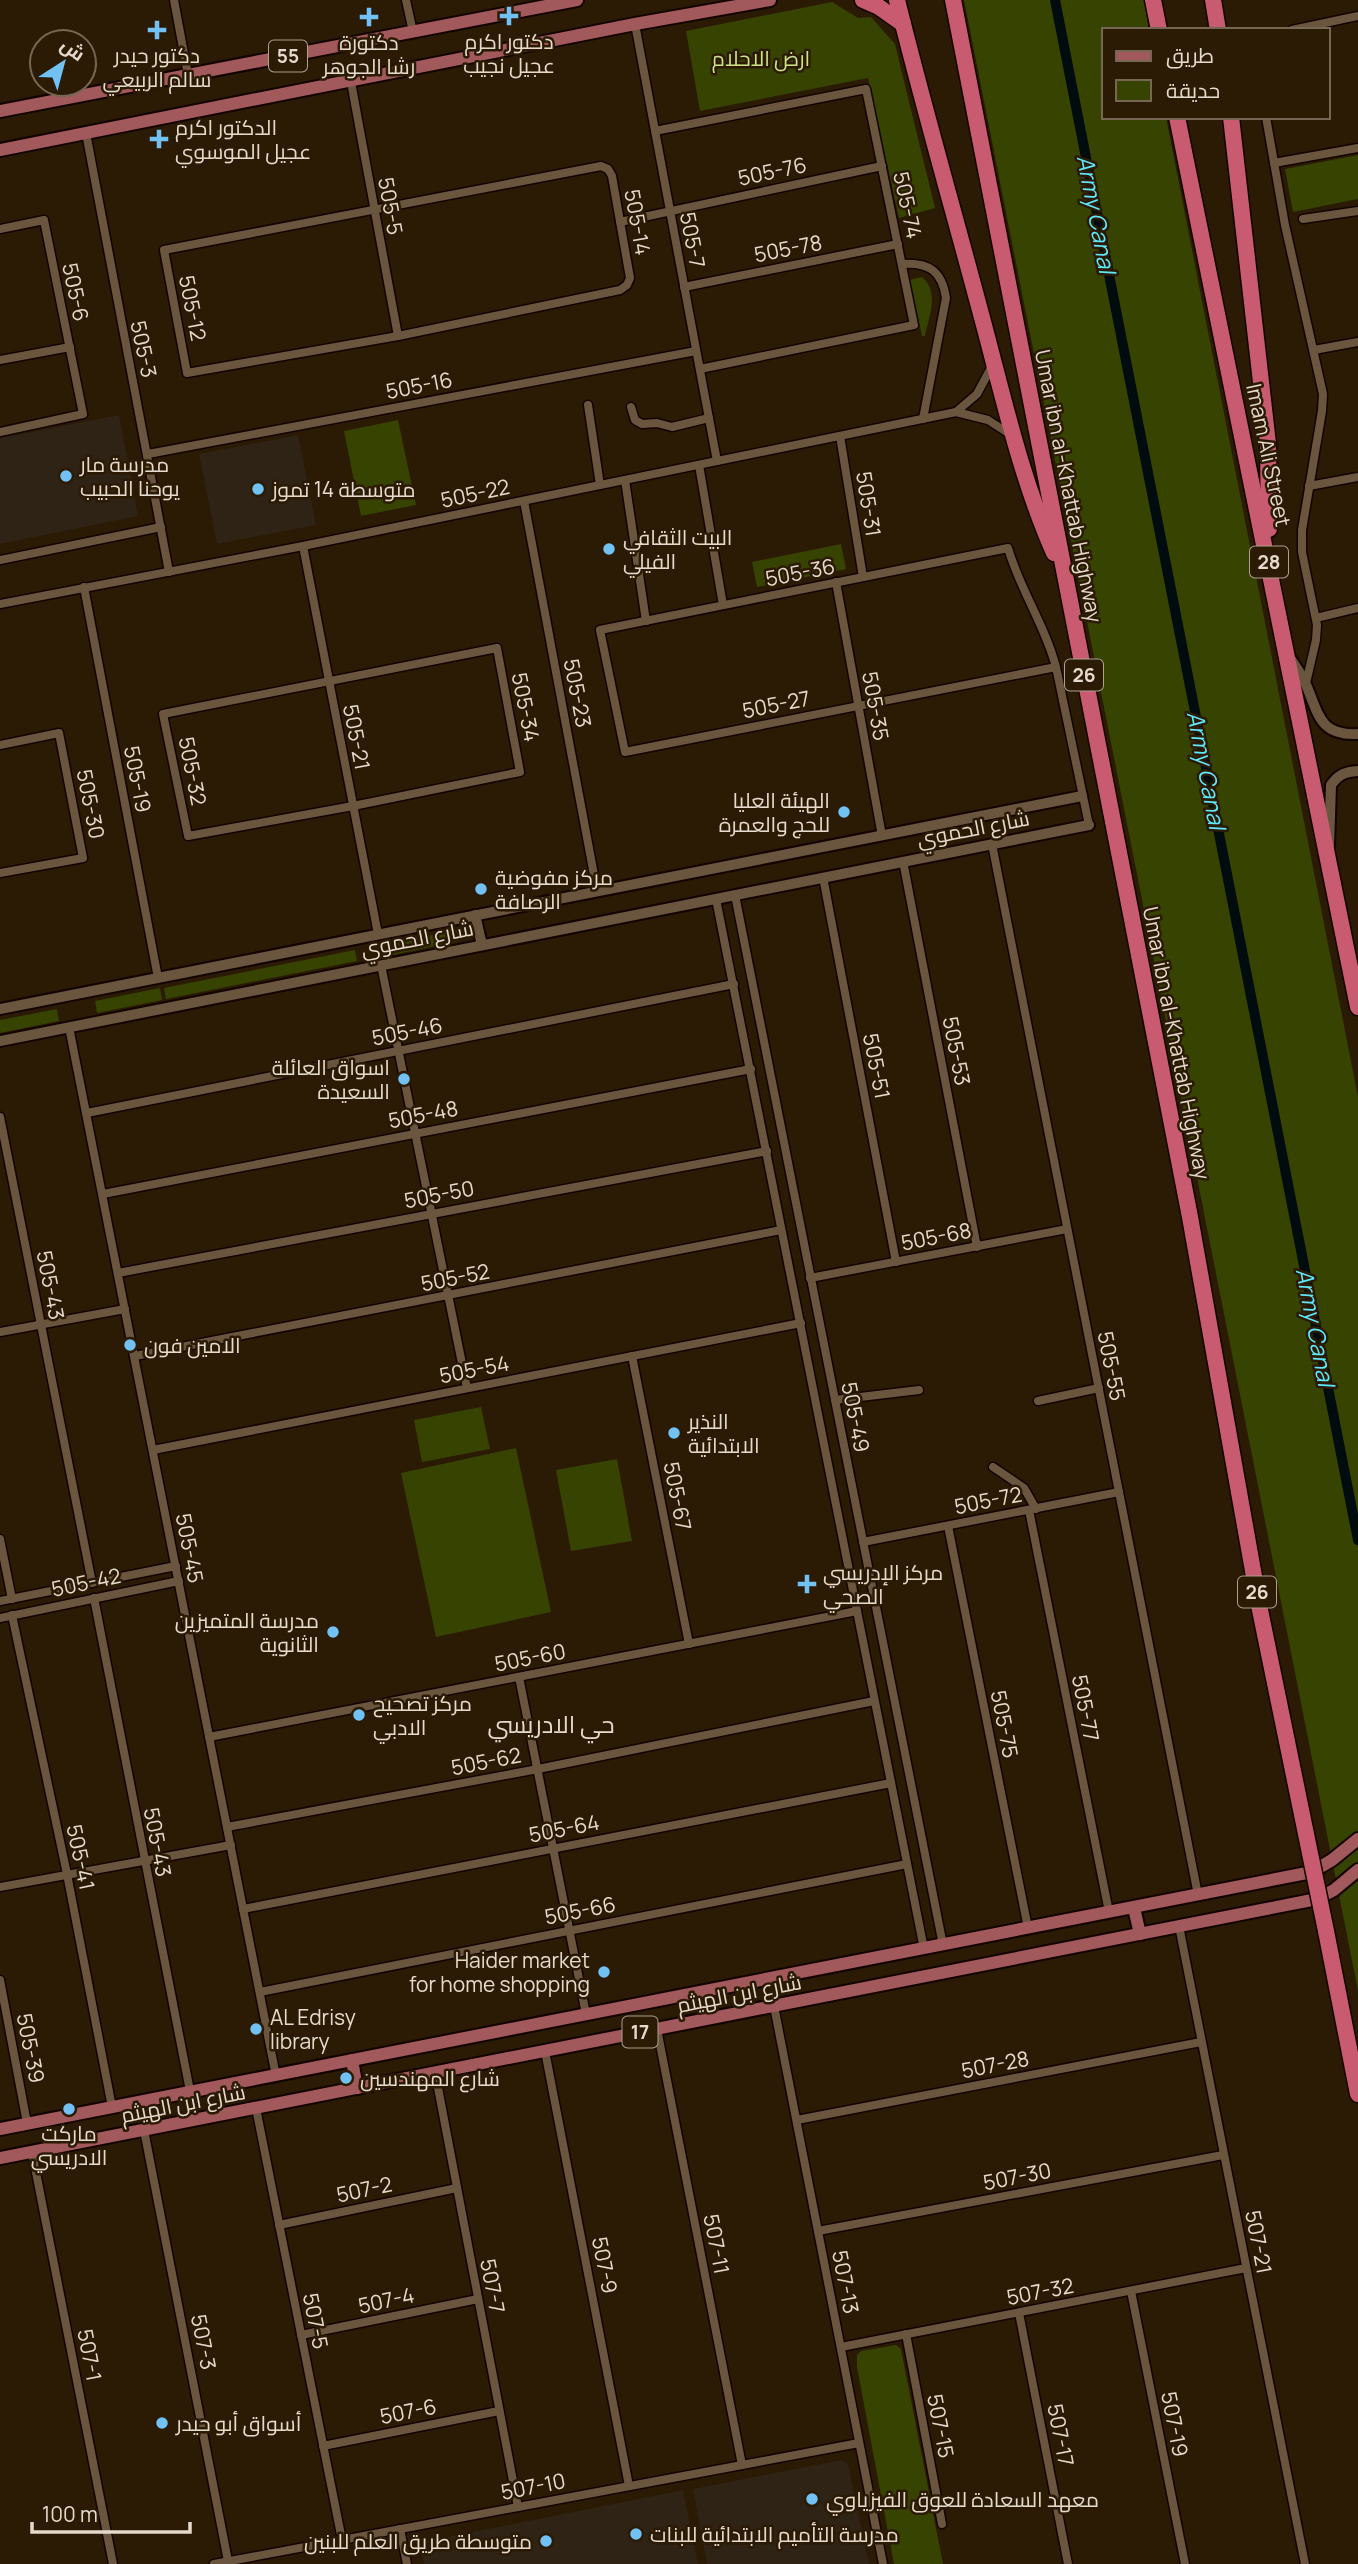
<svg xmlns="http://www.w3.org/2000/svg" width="1358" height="2564" font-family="Manrope,Cairo,sans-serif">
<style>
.education{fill:#2e2314}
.green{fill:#374300}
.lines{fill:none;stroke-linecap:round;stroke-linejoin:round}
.canal{stroke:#020c0e;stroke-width:10}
.minor-casing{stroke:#130400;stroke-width:11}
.tertiary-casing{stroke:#130400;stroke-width:14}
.primary-casing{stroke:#130400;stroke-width:16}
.motorway-casing{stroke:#130400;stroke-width:19}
.minor{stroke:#6a553e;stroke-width:8}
.tertiary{stroke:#6a553e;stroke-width:10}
.primary{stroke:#a2595b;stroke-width:12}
.motorway{stroke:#c85b6f;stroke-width:16}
.motorway-bridge-casing{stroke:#130400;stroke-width:19;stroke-linecap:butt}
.motorway-bridge{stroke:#c85b6f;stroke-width:16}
.poi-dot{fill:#71c1f5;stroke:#2b1a04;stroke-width:2.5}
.labels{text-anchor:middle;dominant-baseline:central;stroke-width:5;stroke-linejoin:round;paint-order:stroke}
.shield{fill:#2b1a04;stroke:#aea091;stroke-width:2}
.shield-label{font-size:19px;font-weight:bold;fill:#e6dacd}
.poi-label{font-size:21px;fill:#e6dacd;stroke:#2b1a04;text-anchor:start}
.park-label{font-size:21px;fill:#cbe285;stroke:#2b1a04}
.street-label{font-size:21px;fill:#e6dacd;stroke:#2b1a04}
.water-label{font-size:23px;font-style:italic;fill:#5fe8fc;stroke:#2b1a04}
.quarter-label{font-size:24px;fill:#e6dacd;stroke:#2b1a04}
</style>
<rect width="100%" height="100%" fill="#2b1a04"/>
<g class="education">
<path d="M119 415 138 516 0 544V438Z"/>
<path d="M298 435 316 525 217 544 199 454Z"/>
<path d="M841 2460 848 2464 869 2564H707L693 2489Z"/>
<path d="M683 2490 698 2564H424L421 2550 428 2541Z"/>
</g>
<g class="green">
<path d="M964 0H1144L1149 30H1104V117H1166L1358 1097V1991Z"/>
<path d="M832 2 858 18 871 17 895 44 935 208 899 218 868 78 700 111 686 31Z"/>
<path d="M1358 155V199L1293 212 1285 169Z"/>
<path d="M922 277C940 292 929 316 925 336H922L910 280Z"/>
<path d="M398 420 416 505 361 516 344 431Z"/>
<path d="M841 544 846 569 757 587 752 562Z"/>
<path d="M459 930 464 936 459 941 388 956 385 944Z"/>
<path d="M355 950 357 961 166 999 164 988Z"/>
<path d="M160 988 162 1000 97 1013 95 1001Z"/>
<path d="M57 1009 59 1021 0 1033V1020Z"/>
<path d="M481 1407 490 1449 422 1462 414 1420Z"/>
<path d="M516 1448 551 1612 436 1637 401 1473Z"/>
<path d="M617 1459 632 1541 571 1551 556 1470Z"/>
<path d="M896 2345 901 2349 943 2564H894L857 2367V2355L861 2351Z"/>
</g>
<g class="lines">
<path class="canal" d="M1055 0 1358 1540"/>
<g class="minor-casing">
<g id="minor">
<path d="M174 0 188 75"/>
<path d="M406 0 413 32"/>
<path d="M635 24 717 461"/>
<path d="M1292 30 1358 16"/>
<path d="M351 82 398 336"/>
<path d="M1266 117 1285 225 1323 394 1322 411 1302 530V552L1317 625 1316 640 1306 683"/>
<path d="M655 131 866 89 914 325 700 369"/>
<path d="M86 133 169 572"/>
<path d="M1274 163 1358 148"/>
<path d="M601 166 608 169 612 176 630 278 627 285 620 290 398 336 187 373 164 250Z"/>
<path d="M1303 219 1358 211"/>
<path d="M620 222 882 166"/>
<path d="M0 229 44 220 83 414 0 432"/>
<path d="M902 264C929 262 942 271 946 298L923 419"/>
<path d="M684 287 898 244"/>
<path d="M1314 350 1358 342"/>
<path d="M0 360 70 347"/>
<path d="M588 405 600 485"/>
<path d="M631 407 635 420 642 424 657 423 672 427 709 418"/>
<path d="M956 412 977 394 992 366"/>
<path d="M840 436 863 577"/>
<path d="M148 454 696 351"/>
<path d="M699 465 723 605"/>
<path d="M625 480 646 621"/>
<path d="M1309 486 1358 477"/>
<path d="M524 501 597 891"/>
<path d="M303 546 378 934"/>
<path d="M0 560 161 527"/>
<path d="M836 582 882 836"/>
<path d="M84 587 158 978"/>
<path d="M0 604 303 546 956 412 988 420 1011 435"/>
<path d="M1316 618 1358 608"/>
<path d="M497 648 520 772 353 806 188 836 163 714Z"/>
<path d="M1056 667 625 752 600 630 1008 548C1020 590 1045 625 1056 667L1089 825"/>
<path d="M0 745 59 733 83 858 0 873"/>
<path d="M992 844 1198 1895"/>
<path d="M903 861 977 1247"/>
<path d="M823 877 896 1262"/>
<path d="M735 895 943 1945"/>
<path d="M716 899 924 1949"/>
<path d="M381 965 467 1388"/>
<path d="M69 1027 276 2076"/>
<path d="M87 1113 734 984"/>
<path d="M0 1117 92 1583"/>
<path d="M103 1194 751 1069"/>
<path d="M118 1273 767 1151"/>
<path d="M810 1278 1067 1229"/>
<path d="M0 1332 125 1309"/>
<path d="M135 1356 781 1230"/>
<path d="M632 1356 689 1644"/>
<path d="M835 1400 919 1390"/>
<path d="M1038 1401 1099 1388"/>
<path d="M153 1450 801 1323"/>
<path d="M993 1467 1024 1488 1036 1509"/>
<path d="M1029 1510 1109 1912"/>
<path d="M948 1526 1028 1928"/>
<path d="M0 1539 12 1599"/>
<path d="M863 1542 1119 1492"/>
<path d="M94 1598 190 2091"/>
<path d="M0 1601 176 1566"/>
<path d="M12 1615 67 1874 112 2107"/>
<path d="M0 1618 179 1581"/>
<path d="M519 1677 586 2014"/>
<path d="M209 1737 857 1611"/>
<path d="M227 1827 538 1769 874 1701"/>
<path d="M0 1887 231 1845"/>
<path d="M243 1909 891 1783"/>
<path d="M1179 1926 1305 2564"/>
<path d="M0 1980 27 2123"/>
<path d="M260 1992 907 1864"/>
<path d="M774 2006 883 2564"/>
<path d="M657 2029 742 2465"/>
<path d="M545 2051 629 2486"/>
<path d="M435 2072 518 2507"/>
<path d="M256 2108 342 2540"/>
<path d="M797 2120 1201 2042"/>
<path d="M144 2130 228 2561"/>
<path d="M32 2152 113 2564"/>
<path d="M279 2225 457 2188"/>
<path d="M818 2231 1223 2155"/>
<path d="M1131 2291 1185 2564"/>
<path d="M1019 2313 1068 2564"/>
<path d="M906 2334 942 2524"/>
<path d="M301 2335 478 2299"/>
<path d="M841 2347 1246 2268"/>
<path d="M323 2446 499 2411"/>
<path d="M400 2529 407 2564"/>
<path d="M214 2564 859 2443"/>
</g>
</g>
<g class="tertiary-casing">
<g id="tertiary">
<path d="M1290 658C1296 667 1303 676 1307 687 1319 716 1321 736 1358 734"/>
<path d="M1329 846 1331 785C1339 774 1345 772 1358 771"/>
<path d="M475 915 482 945"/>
<path d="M0 1009 1082 796"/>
<path d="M0 1041 1089 825"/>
</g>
</g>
<g class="primary-casing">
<g id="primary">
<path d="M0 111 577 0"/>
<path d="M0 150 635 24 770 0"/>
<path d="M1134 1908 1140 1934"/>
<path d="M352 2060 357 2088"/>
<path d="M0 2129 1312 1872 1332 1860 1358 1839"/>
<path d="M0 2158 1317 1899 1334 1890 1358 1870"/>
</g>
</g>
<g class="motorway-casing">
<g id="motorway">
<path d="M863 0 879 7 903 24"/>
<path d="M897 0C923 105 953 209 981 314 1003 395 1020 476 1054 553"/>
<path d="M953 0 1190 1217 1260 1610 1306 1834"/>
<path d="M1153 0 1159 30"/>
<path d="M1213 0 1218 30"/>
<path d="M1177 117 1358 1007"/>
<path d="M1231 117 1268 444 1269 529"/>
<path d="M1326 1931 1358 2094"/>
</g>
</g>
<use href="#minor" class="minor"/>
<use href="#tertiary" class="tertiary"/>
<use href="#primary" class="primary"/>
<use href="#motorway" class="motorway"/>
<g class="motorway-bridge-casing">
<path id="motorway-bridge" d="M1306 1834 1326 1931"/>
</g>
<use href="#motorway-bridge" class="motorway-bridge"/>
</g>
<g class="poi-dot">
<path d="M505.5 5.5h7v7h7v7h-7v7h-7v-7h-7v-7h7z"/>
<path d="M365.5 6.5h7v7h7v7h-7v7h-7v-7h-7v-7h7z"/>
<path d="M153.5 19.5h7v7h7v7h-7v7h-7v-7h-7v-7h7z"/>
<path d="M155.5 128.5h7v7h7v7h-7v7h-7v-7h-7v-7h7z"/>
<circle cx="66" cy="476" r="7"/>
<circle cx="258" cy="489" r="7"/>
<circle cx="609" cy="549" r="7"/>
<circle cx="844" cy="812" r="7"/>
<circle cx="481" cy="889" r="7"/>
<circle cx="404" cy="1079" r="7"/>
<circle cx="130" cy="1345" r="7"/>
<circle cx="674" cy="1433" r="7"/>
<path d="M803.5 1573.5h7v7h7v7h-7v7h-7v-7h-7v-7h7z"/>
<circle cx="333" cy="1632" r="7"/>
<circle cx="359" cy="1715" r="7"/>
<circle cx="604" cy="1972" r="7"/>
<circle cx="256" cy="2029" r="7"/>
<circle cx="346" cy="2078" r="7"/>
<circle cx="69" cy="2109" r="7"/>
<circle cx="162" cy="2423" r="7"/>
<circle cx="812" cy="2499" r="7"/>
<circle cx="636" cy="2534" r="7"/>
<circle cx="546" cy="2541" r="7"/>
</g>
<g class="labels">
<g class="shield">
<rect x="269" y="40.5" width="38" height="31" rx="5"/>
<rect x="1250" y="546.5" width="38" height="31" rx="5"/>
<rect x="1065" y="659.5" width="38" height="31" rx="5"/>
<rect x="1238" y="1576.5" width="38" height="31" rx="5"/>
<rect x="622.5" y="2016.5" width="35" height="31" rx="5"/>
</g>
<g class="shield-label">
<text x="288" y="56">55</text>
<text x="1269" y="562">28</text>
<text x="1084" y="675">26</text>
<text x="1257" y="1592">26</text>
<text x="640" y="2032">17</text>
</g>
<g class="poi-label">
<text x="509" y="41" text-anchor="middle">دكتور اكرم<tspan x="509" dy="24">عجيل نجيب</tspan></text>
<text x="369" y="42" text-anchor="middle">دكتورة<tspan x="369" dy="24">رشا الجوهر</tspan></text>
<text x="157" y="55" text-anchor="middle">دكتور حيدر<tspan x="157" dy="24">سالم الربيعي</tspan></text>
<text x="175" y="127">الدكتور اكرم<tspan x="175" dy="24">عجيل الموسوي</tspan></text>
<text x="80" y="464">مدرسة مار<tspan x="80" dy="24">يوحنا الحبيب</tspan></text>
<text x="272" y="489">متوسطة 14 تموز</text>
<text x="623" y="537">البيت الثقافي<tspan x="623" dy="24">الفيلي</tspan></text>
<text x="830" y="800" text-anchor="end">الهيئة العليا<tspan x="830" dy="24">للحج والعمرة</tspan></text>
<text x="495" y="877">مركز مفوضية<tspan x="495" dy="24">الرصافة</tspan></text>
<text x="390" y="1067" text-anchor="end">اسواق العائلة<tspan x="390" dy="24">السعيدة</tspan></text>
<text x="144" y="1345">الامين فون</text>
<text x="688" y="1421">النذير<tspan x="688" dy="24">الابتدائية</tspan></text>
<text x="823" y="1572">مركز الإدريسي<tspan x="823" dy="24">الصحي</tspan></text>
<text x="319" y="1620" text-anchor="end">مدرسة المتميزين<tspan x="319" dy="24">الثانوية</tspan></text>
<text x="373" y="1703">مركز تصحيح<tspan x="373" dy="24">الادبي</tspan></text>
<text x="590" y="1960" text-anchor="end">Haider market<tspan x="590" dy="24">for home shopping</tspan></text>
<text x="270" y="2017">AL Edrisy<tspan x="270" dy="24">library</tspan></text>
<text x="360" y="2078">شارع المهندسين</text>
<text x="69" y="2133" text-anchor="middle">ماركت<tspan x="69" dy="24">الادريسي</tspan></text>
<text x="176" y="2423">أسواق أبو حيدر</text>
<text x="826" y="2499">معهد السعادة للعوق الفيزياوي</text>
<text x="650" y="2534">مدرسة التأميم الابتدائية للبنات</text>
<text x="532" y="2541" text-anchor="end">متوسطة طريق العلم للبنين</text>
</g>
<g class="park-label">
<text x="761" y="58">ارض الاحلام</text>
</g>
<g class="street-label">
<text transform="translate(772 171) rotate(-12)">505-76</text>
<text transform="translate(908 205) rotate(78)">505-74</text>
<text transform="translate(391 206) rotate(80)">505-5</text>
<text transform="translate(638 222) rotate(80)">505-14</text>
<text transform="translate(693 240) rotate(79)">505-7</text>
<text transform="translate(788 248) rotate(-11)">505-78</text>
<text transform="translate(76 292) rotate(78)">505-6</text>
<text transform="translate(193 308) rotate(79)">505-12</text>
<text transform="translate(144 349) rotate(78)">505-3</text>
<text transform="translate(419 385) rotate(-11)">505-16</text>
<text transform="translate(1269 455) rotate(78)">Imam Ali Street</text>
<text transform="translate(1069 486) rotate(79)">Umar ibn al-Khattab Highway</text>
<text transform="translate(475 493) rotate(-12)">505-22</text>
<text transform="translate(869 504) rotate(81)">505-31</text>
<text transform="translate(800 572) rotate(-11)">505-36</text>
<text transform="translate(578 693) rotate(79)">505-23</text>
<text transform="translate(776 704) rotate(-11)">505-27</text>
<text transform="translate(876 706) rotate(80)">505-35</text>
<text transform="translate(526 707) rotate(79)">505-34</text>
<text transform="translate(357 737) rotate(79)">505-21</text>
<text transform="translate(193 771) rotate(79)">505-32</text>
<text transform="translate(138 779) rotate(79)">505-19</text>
<text transform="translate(91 804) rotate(79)">505-30</text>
<text transform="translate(973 828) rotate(-11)">شارع الحموي</text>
<text transform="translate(417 938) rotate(-11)">شارع الحموي</text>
<text transform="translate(407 1031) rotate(-11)">505-46</text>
<text transform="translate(1177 1043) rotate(79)">Umar ibn al-Khattab Highway</text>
<text transform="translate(957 1051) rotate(79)">505-53</text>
<text transform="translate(877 1066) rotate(79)">505-51</text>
<text transform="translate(423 1114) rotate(-11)">505-48</text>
<text transform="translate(439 1194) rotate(-11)">505-50</text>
<text transform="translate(936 1236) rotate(-11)">505-68</text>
<text transform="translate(455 1277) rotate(-11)">505-52</text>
<text transform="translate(51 1285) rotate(79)">505-43</text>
<text transform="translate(1112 1366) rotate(79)">505-55</text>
<text transform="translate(474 1369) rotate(-11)">505-54</text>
<text transform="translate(856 1417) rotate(79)">505-49</text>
<text transform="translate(678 1496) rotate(79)">505-67</text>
<text transform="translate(988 1500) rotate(-11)">505-72</text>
<text transform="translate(190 1548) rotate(79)">505-45</text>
<text transform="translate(86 1582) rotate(-12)">505-42</text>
<text transform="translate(530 1657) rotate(-11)">505-60</text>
<text transform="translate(1086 1708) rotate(79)">505-77</text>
<text transform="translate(1005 1724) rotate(79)">505-75</text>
<text transform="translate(486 1761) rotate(-11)">505-62</text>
<text transform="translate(564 1828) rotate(-11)">505-64</text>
<text transform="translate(158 1842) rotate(79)">505-43</text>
<text transform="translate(81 1857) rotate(78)">505-41</text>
<text transform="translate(580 1910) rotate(-11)">505-66</text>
<text transform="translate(739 1993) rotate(-11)">شارع ابن الهيثم</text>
<text transform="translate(31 2048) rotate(79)">505-39</text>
<text transform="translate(995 2064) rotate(-11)">507-28</text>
<text transform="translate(183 2103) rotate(-11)">شارع ابن الهيثم</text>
<text transform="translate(1017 2176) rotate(-11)">507-30</text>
<text transform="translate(364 2189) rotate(-12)">507-2</text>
<text transform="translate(1259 2242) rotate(79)">507-21</text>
<text transform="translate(717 2244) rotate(79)">507-11</text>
<text transform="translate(605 2265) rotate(79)">507-9</text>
<text transform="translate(846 2282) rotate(79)">507-13</text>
<text transform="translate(493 2286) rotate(79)">507-7</text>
<text transform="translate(1040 2291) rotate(-11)">507-32</text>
<text transform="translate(386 2300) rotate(-12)">507-4</text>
<text transform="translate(316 2321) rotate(79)">507-5</text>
<text transform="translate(204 2342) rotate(79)">507-3</text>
<text transform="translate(90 2355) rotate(79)">507-1</text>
<text transform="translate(408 2411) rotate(-11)">507-6</text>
<text transform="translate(1175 2424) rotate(79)">507-19</text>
<text transform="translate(941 2426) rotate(79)">507-15</text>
<text transform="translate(1061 2435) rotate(79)">507-17</text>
<text transform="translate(533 2486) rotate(-11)">507-10</text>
</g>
<g class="water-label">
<text transform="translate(1097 214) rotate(79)">Army Canal</text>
<text transform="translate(1207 770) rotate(79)">Army Canal</text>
<text transform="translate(1316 1327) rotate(79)">Army Canal</text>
</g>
<g class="quarter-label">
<text x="551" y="1723">حي الادريسي</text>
</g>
</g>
<rect x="1102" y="28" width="228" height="91" fill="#2b1a04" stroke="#766754" stroke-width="2"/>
<rect x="1116" y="51" width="35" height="10" fill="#a2595b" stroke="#766754" stroke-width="2"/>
<text x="1166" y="63" font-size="21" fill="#e6dacd">طريق</text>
<rect x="1116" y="80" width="35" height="21" fill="#374300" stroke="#766754" stroke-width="2"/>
<text x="1166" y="98" font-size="21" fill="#e6dacd">حديقة</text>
<g transform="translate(63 63) rotate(36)"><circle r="33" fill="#2b1a04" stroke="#766754" stroke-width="2"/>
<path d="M0-5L12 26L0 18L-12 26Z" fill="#71c1f5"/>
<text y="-10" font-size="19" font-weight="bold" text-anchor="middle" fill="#e6dacd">ش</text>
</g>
<path d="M32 2522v10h158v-10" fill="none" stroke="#e6dacd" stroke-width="3.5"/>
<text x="42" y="2522" font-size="21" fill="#e6dacd" stroke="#2b1a04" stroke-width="5" paint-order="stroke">100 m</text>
</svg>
